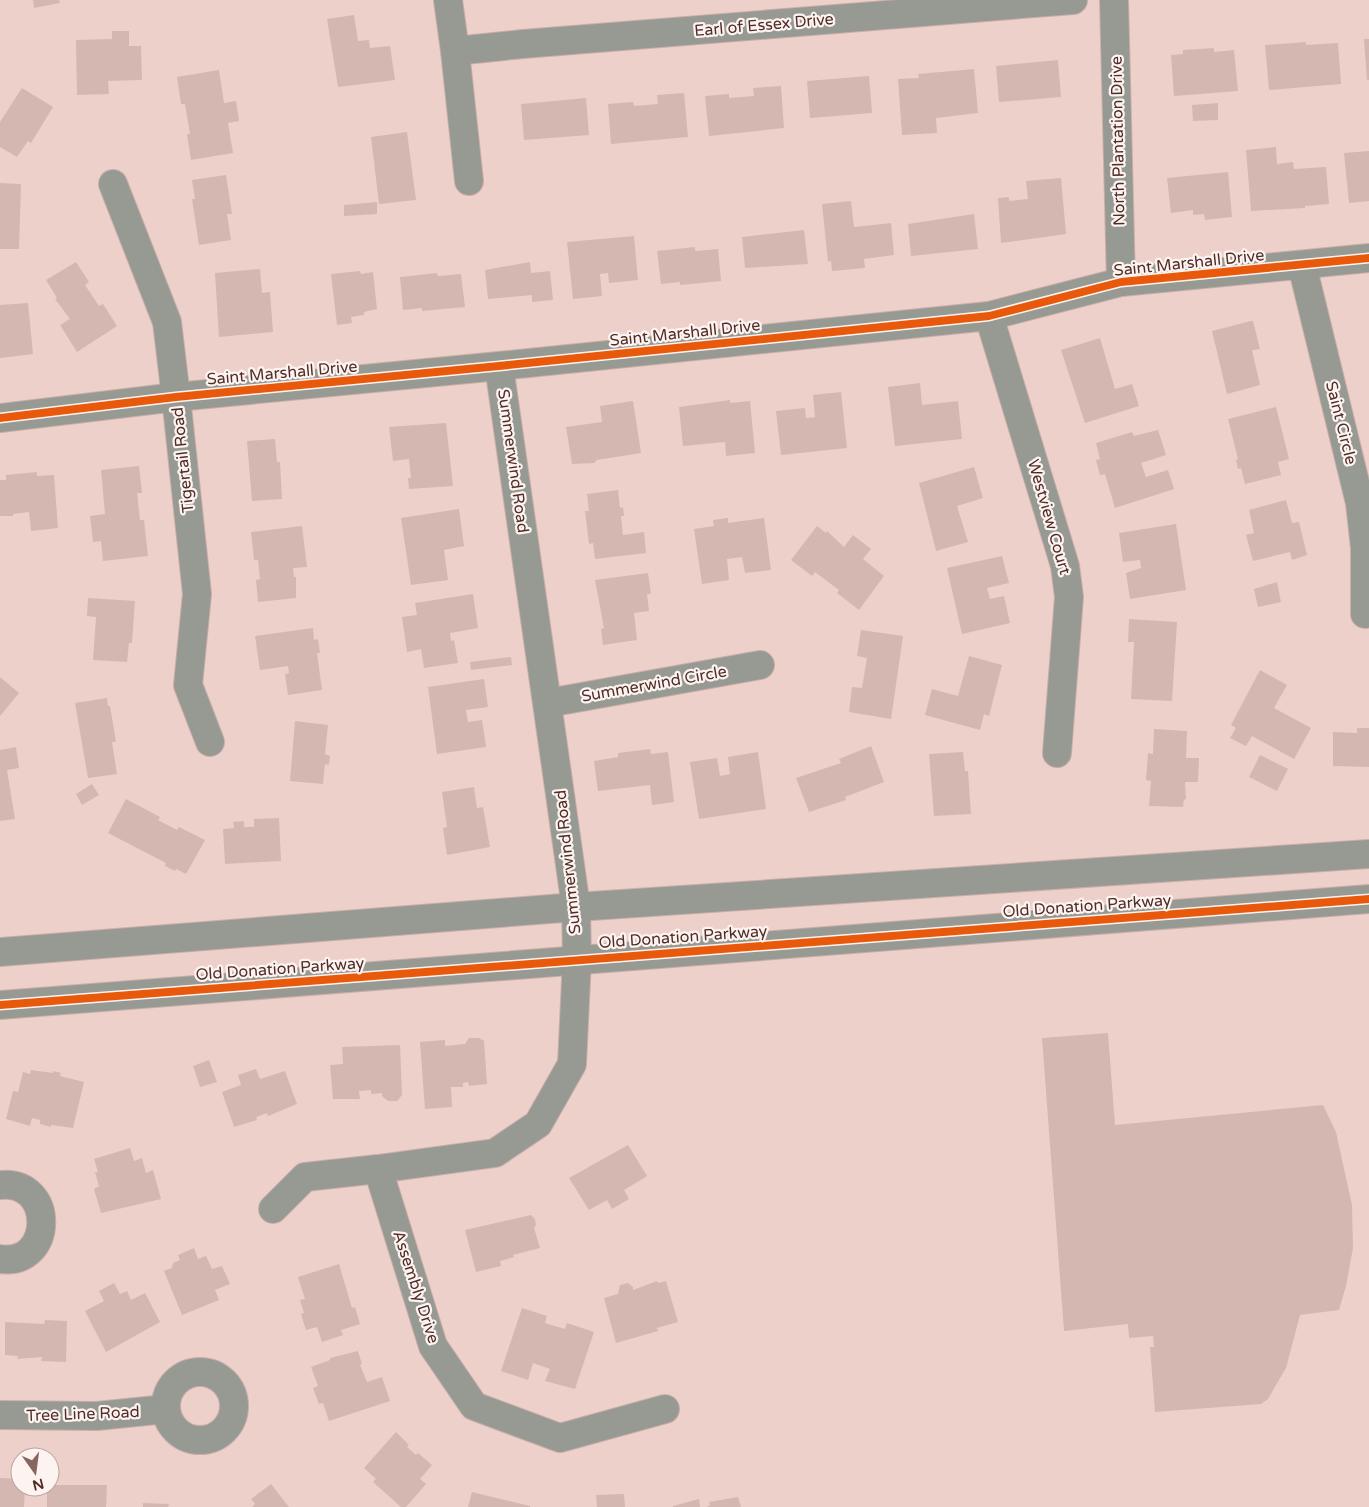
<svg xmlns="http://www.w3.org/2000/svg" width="1369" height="1507" font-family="'Varela Round',sans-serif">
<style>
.building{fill:#d5b7b1}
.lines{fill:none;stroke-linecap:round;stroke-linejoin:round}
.minor-casing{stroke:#c9aea9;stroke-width:30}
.minor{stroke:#969a92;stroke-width:28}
.cycleway-casing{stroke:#fdf4f2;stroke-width:11}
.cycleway{stroke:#e8590c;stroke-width:8}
.labels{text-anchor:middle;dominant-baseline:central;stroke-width:4.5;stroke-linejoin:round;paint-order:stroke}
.street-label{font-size:16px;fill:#502d27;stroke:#fdf4f2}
</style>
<rect width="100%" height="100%" fill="#eed0cb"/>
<g class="building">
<path d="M33 0H59L60 3 34 8Z"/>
<path d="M354 15 358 41 369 40 370 48 390 46 395 80 338 87 327 19Z"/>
<path d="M112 31H129V46H141L142 80 108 81 109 94 77 95 76 40 112 39Z"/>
<path d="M1364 39H1369V80H1367Z"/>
<path d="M1306 42V45L1338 43 1341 84 1269 90 1265 45Z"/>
<path d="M1214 48V52L1234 50 1238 91 1174 96 1171 55 1183 54V50Z"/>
<path d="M1058 60 1061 97 999 102 996 66Z"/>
<path d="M974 69 978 113 936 118 937 133 902 135 898 79 919 78 918 74Z"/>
<path d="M219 70 224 103 236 101 239 121 228 123 233 153 191 160 187 134H190L185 104H181L177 77Z"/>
<path d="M869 76 872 113 810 118 807 81Z"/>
<path d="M781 86 784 128 709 136 705 96 729 94V98L754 96 753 88Z"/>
<path d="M22 88 53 107 31 143 28 141 17 157 0 147V122Z"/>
<path d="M684 93 688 137 611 144 608 104 633 102 634 106 658 104 657 95Z"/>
<path d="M586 98 589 135 524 140 521 104Z"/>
<path d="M1218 103V120L1193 121 1192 105Z"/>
<path d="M407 132 416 200 379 204 371 137Z"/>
<path d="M1276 147 1277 164 1293 162 1294 169 1326 167 1329 204 1305 206V208L1251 211 1246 150Z"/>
<path d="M1369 151V201L1349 203 1344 153Z"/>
<path d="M1228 172 1232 217 1205 220 1204 214 1193 215V210L1171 213 1167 178Z"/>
<path d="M226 175 232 214H227L231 240 199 245 192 199H195L192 180Z"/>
<path d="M1061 178 1066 234 1001 243 998 198 1009 197V201L1028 199 1026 181Z"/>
<path d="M0 183 21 184 19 249H0Z"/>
<path d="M851 201 854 227 891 223 894 255 864 259 865 268 832 271 831 261 828 262 822 204Z"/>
<path d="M377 202V214L344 216V205Z"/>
<path d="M974 214 978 249 911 256 908 224Z"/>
<path d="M804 230 808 264 745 268 742 237Z"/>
<path d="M634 236 638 280 609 283 608 273 600 274 602 296 573 299 567 242Z"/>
<path d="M695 247V251L718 249 721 281 680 285V282L661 284 657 251Z"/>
<path d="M76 262 89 282 85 285 99 306 103 304 117 326 77 352 60 325 70 319 55 299 57 298 46 280Z"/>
<path d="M530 262 531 273 550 271 553 300 532 302V295L488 299 485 270Z"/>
<path d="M260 269 262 293 270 292 273 332 219 337 215 273Z"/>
<path d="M360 271 361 274 373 272 377 309 364 312V315L351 317 352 323 337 325 331 274Z"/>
<path d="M437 273 438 276 461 274 465 307 422 311V308L403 310 400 277Z"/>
<path d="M28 303 33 354 0 358V305Z"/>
<path d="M1251 321H1253L1260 349 1252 350 1260 385 1227 394 1212 331Z"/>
<path d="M1100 338 1115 389 1132 384 1139 406 1085 423 1061 350Z"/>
<path d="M920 383 922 405 958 401 962 439 895 446 888 387Z"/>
<path d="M841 392 847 448 781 455 776 411 805 408 806 418 815 417 813 395Z"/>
<path d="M730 400V403L750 401 755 453 726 456 725 442 683 446 679 407Z"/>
<path d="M633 401 641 453 597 460 594 463 572 464 566 427 602 422 600 406Z"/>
<path d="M1276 407 1289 459 1278 462 1281 475 1245 484 1241 468 1238 469 1236 460 1238 459 1228 419Z"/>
<path d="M446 423 453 486 409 489 408 478H411L409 459 393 461 389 427Z"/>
<path d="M1158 430 1166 455 1141 463 1146 477 1168 470 1174 489 1115 508 1105 474 1100 475 1096 460 1100 459 1096 443 1132 432 1134 436Z"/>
<path d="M275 439 277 462H280L282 499 252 501 247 441Z"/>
<path d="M139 466 142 493H137L140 520H144L148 556 103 561 101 541 93 542 90 516 105 514 101 470Z"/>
<path d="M974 467 983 498 957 506 968 542 936 551 919 483Z"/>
<path d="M37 472V476L54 475 58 528 31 531 29 512 13 514V516H0V480H6V475Z"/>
<path d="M618 490 620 508 623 507 624 516H621L623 535 644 532 646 553 595 559 593 543 589 544 585 511H589L587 494Z"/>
<path d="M1286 500 1292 523 1299 522 1307 555 1292 560 1290 552 1253 561 1246 535 1254 533 1249 510Z"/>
<path d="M459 509 464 546 444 550 448 580 411 585 401 518Z"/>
<path d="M728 518V523L764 518 771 570 745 573 742 557 727 559 729 580 702 584 694 529 714 526 713 520Z"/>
<path d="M1176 524 1186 590 1130 599 1126 573 1141 568 1140 560 1123 562 1119 533Z"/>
<path d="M302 526 307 567 293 568 294 577H296V598L258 602 256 580 260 579 258 560H254L251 532Z"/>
<path d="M817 526 826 533 827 531 844 547 853 535 871 549 863 559 884 576 859 610 837 593 839 590 815 572 812 576 791 560Z"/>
<path d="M1002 556 1009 583 987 588 990 599 1004 596 1010 623 962 634 947 568Z"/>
<path d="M648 573 651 594H647L649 611 634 613 637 640 603 645 601 629 604 628 595 580Z"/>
<path d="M1277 582 1281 602 1258 607 1254 589Z"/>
<path d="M473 594 478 628 450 633 451 641 454 640 458 663 424 668 421 649 407 652 402 617 417 615 415 603Z"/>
<path d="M88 598 135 601 132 643H129L127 662 93 660 96 617 87 616Z"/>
<path d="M1129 619 1177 622 1172 701 1131 699 1134 642H1128Z"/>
<path d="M313 628 314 640 318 639 320 653H317L322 690 288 695 285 674 289 673 288 666 260 670 255 636Z"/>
<path d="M861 630 903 636 891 719 849 712 852 687 862 688 867 658 857 656Z"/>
<path d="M969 656 1002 665 989 716 984 714 980 730 925 715 932 689 958 696Z"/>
<path d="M511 657 512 665 471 670 470 662Z"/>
<path d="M1260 670 1287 685 1274 708 1311 728 1294 759 1252 736 1246 746 1230 738 1236 728 1231 725Z"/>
<path d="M0 677 19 693 0 716Z"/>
<path d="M484 679 488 707 466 710 468 722 482 720 486 747 437 754 428 687Z"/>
<path d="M107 698 108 706H110L116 742H112L117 774 88 778 75 703Z"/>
<path d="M295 721 328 725 325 754 330 756 329 765 325 764 323 784 290 781Z"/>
<path d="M1357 728H1369V767L1333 766V732L1357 733Z"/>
<path d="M1154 729 1187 731 1186 758H1199L1198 782H1185L1186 800 1184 799 1183 807 1149 806 1151 781 1146 780 1148 753 1153 754Z"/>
<path d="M871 746 884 782 845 797 846 800 809 812 796 778 841 763 839 759Z"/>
<path d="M16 747 19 768 7 770 15 819 0 821V750Z"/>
<path d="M650 749 651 754 668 752 674 802 652 805 650 785 598 791 594 761 618 757V753Z"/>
<path d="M758 752 766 809 699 819 690 762 717 758 720 776 730 774 728 757Z"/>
<path d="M963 752 965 771H968L971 814 934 816 929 754Z"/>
<path d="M1260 755 1288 769 1277 791 1249 777Z"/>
<path d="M92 784 99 795 82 805 76 794Z"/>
<path d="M474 787 477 808 483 807 490 847 447 855 443 828 447 827 442 792Z"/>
<path d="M126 799 160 817 158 820 177 830 179 827 205 840 186 874 176 869 175 871 165 866 166 863 108 833Z"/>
<path d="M279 818 281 861 225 864 223 829 234 828 233 822 244 821V827H254V819Z"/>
<path d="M1108 1033 1115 1125 1323 1105 1336 1132 1352 1205 1353 1248 1346 1286 1339 1310 1300 1315 1286 1368 1268 1399 1261 1404 1155 1412 1150 1347H1154L1153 1336 1129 1338 1128 1324 1064 1331 1042 1038Z"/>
<path d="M469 1038H479L484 1041 487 1084 469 1086 468 1082 463 1083V1087H451L452 1107 425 1109 420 1042 445 1040V1046L465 1044Z"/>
<path d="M400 1045 402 1095 397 1101H388L382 1096V1093L371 1094V1090L359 1091 360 1099H333L330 1065 343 1064 342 1047Z"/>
<path d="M209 1060 217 1082 200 1087 193 1066Z"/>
<path d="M256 1069 260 1079 285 1071 297 1104 268 1116 267 1113 256 1117 257 1120 234 1127 222 1092 241 1085 238 1075Z"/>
<path d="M31 1070 53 1073V1071L61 1073 60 1076 84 1082 73 1128 51 1125V1127L40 1124V1120L32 1118 30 1126 6 1119 13 1091 18 1092 23 1072 30 1074Z"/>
<path d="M628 1145 647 1176 624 1190 629 1199 612 1209 607 1200 589 1210 569 1178Z"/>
<path d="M130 1148 134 1161 142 1158 146 1173 153 1170 161 1199 101 1213 94 1189 99 1186 95 1172H98L94 1159Z"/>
<path d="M531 1215 535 1219 536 1225 534 1228 540 1248 513 1255 514 1257 500 1261 501 1266 476 1272 465 1230Z"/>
<path d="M194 1248 198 1259 206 1256 212 1269 222 1266 230 1284 215 1290 219 1300 182 1315 164 1271 172 1268 173 1263 180 1260 178 1255Z"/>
<path d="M339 1264 352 1308 355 1307 360 1324 341 1330 343 1335 322 1342 317 1327 306 1330 301 1314 304 1313 300 1300 305 1299 298 1277Z"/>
<path d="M657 1281 658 1283 666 1281 678 1322 657 1328 658 1331 616 1343 604 1298 618 1294 620 1285 628 1283 633 1287V1290Z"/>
<path d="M114 1283 120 1294 127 1291 131 1300 145 1293 160 1322 106 1352 85 1311 104 1301 99 1291Z"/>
<path d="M522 1308 547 1316 545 1323 565 1329 567 1323 594 1332 575 1389 545 1381 550 1369 533 1363 528 1380 501 1371Z"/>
<path d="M45 1320 67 1321 66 1362 41 1361 42 1357 17 1359 18 1356 5 1355V1322L44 1324Z"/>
<path d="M358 1351 362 1364 360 1365 367 1382 382 1377 390 1401 329 1421 323 1403 319 1404 313 1388 318 1386 311 1367 330 1360V1358Z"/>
<path d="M396 1432 409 1445 407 1447 416 1455 418 1453 432 1465 420 1479 426 1484 406 1507H401L373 1482 376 1479 364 1468Z"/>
<path d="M0 1478 20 1479V1487H25L24 1507H0Z"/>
<path d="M271 1484 289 1507H252L255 1504 251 1499Z"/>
<path d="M50 1485H107L106 1507H47V1487H50Z"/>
<path d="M472 1492 530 1506V1507H468Z"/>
<path d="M624 1494 625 1507H597L596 1495Z"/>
<path d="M738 1497 741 1507H707L710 1505 709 1502Z"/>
<path d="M699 1499 700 1507H673V1506Z"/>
<path d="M143 1503 169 1504 168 1507H143Z"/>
</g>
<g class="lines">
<g class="minor-casing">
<g id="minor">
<path d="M448 0 455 51 469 181"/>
<path d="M1114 0 1121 282"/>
<path d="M455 51 523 44 1073 0"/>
<path d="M113 184 167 322 176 397 197 594 188 685 210 742"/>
<path d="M1302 265 1360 503 1365 548V614"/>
<path d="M989 316 1065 566 1069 597 1057 753"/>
<path d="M0 418 176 397 499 366 989 316 1121 282 1369 258"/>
<path d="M548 703 760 665"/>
<path d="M0 952 576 907 1369 854"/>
<path d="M0 1005 1369 899"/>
<path d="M378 1169 433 1346 474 1406 560 1438 665 1409"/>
<path d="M0 1185C56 1179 54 1267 0 1259"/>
<path d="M273 1209 305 1177 378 1169 495 1153 538 1124 572 1064 577 959 576 907 499 366"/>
<circle cx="200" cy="1406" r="34"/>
<path d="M0 1415 97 1416 166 1409"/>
</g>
</g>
<use href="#minor" class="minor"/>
<g class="cycleway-casing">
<g id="cycleway">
<path d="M0 418 176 397 499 366 989 316 1121 282 1369 258"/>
<path d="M0 1005 1369 899"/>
</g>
</g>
<use href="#cycleway" class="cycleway"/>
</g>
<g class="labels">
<g class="street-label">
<text transform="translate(764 25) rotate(-5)">Earl of Essex Drive</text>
<text transform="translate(1118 141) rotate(-91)">North Plantation Drive</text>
<text transform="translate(1189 263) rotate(-6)">Saint Marshall Drive</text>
<text transform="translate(685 333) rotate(-6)">Saint Marshall Drive</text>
<text transform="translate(282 373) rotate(-5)">Saint Marshall Drive</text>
<text transform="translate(1341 423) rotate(76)">Saint Circle</text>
<text transform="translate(183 460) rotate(-96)">Tigertail Road</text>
<text transform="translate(513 461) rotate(82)">Summerwind Road</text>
<text transform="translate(1049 517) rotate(74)">Westview Court</text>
<text transform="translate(654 684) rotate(-10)">Summerwind Circle</text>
<text transform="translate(568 862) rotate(-96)">Summerwind Road</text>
<text transform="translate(1087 906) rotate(-4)">Old Donation Parkway</text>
<text transform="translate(683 937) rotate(-4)">Old Donation Parkway</text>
<text transform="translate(280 969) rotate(-4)">Old Donation Parkway</text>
<text transform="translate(416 1287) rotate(72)">Assembly Drive</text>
<text transform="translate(83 1414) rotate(-2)">Tree Line Road</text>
</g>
</g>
<g transform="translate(35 1472) rotate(166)"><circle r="24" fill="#fdf4f2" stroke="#b8a4a1"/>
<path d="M0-4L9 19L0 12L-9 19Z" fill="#876660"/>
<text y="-8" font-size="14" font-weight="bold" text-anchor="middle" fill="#502d27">N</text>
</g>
</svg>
